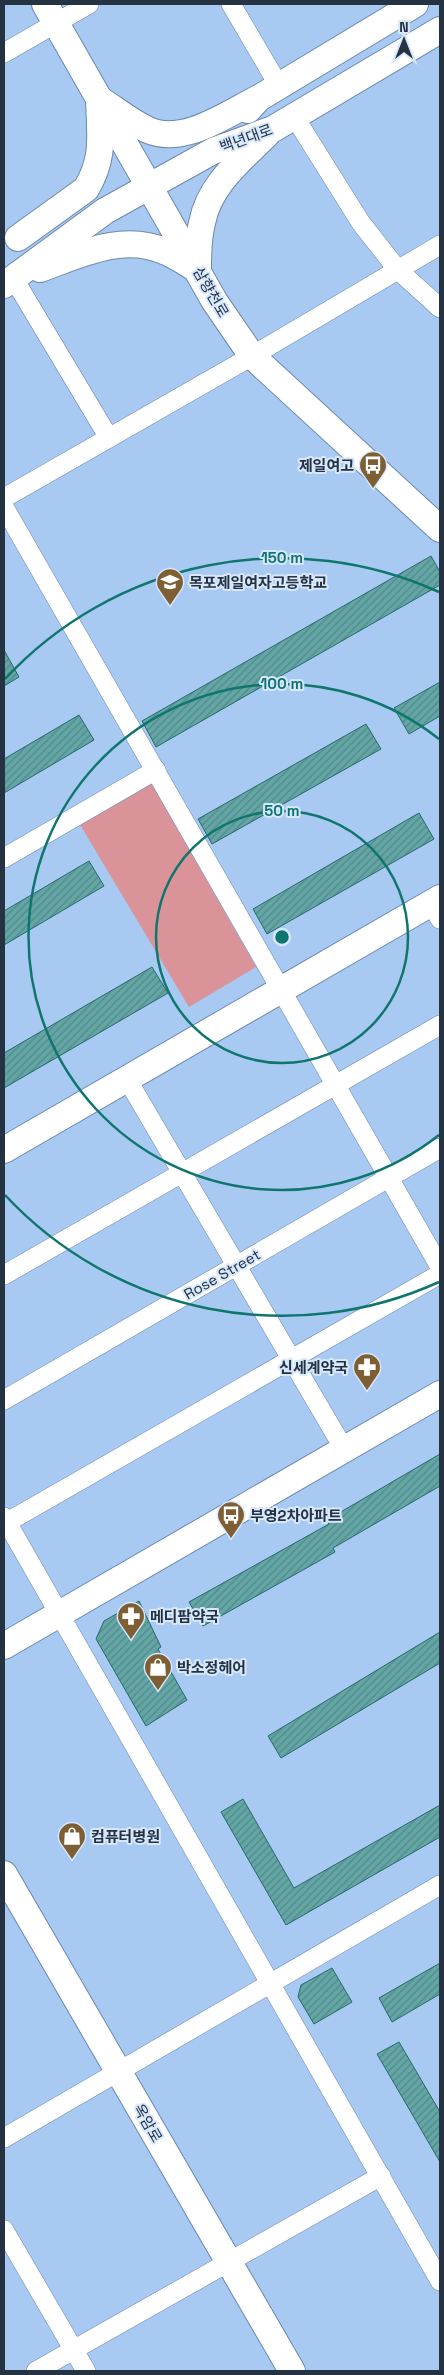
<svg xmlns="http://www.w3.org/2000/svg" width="444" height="2375" font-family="'Space Grotesk','Noto Sans KR',sans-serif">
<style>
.green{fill:#da9398}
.building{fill:url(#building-hatch);stroke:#256a69}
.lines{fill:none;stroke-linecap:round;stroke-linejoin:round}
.street-casing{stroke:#6b89af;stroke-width:20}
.secondary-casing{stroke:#6b89af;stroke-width:28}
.street{stroke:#fff;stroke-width:19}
.secondary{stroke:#fff;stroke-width:26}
.ring{fill:none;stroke:#0f766e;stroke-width:2.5}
.labels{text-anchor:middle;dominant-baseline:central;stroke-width:4;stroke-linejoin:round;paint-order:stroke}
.street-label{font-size:15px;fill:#253242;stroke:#d7e8fd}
.poi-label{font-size:15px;font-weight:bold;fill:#253242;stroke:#d7e8fd;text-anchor:start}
.centre{fill:#0f766e;stroke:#d7e8fd;stroke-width:2.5}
.ring-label{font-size:15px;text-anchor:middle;font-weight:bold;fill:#0f766e;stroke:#d7e8fd;stroke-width:4;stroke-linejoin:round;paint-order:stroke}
</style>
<defs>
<pattern id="building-hatch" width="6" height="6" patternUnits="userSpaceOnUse" patternTransform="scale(1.25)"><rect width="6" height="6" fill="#64a6a5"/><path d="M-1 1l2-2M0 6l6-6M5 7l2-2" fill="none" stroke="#528888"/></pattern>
</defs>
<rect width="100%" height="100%" fill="#a8c9f2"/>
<path class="green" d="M140 784H152L256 967 189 1007 79 823Z"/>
<g class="building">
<path d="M431 556 440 572V585L156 747 142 721Z"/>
<path d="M4 650 19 677 4 686Z"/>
<path d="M440 682V716L409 734 394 708Z"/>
<path d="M79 715 94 740 4 793V759Z"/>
<path d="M366 724 381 749 212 844 198 819Z"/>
<path d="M419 813 434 839 267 934 253 909Z"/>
<path d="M89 861 104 886 4 945V911Z"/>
<path d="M152 967 168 993 4 1088V1053Z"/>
<path d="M440 1454V1486L333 1548 335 1552 203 1626 189 1602 329 1524 327 1520Z"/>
<path d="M139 1601 161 1647 158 1649 187 1700 146 1726 96 1639 104 1621Z"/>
<path d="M440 1632V1663L281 1758 268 1736Z"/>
<path d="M243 1799 294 1888 440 1805V1837L286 1925 221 1812Z"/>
<path d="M440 1963V1994L392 2022 379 1998Z"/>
<path d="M332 1968 352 2002 314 2024 298 1997 301 1985Z"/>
<path d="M399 2042 440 2112V2162L377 2054Z"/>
</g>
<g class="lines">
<g class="street-casing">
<g id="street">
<path d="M231 4 279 86"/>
<path d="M4 53 89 4"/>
<path d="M294 116 361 223 398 270 440 308"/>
<path d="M14 279 109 438"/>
<path d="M4 498 252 356 440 245"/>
<path d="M4 507 440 1267"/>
<path d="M4 858 156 770"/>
<path d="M431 903 440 919"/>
<path d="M127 1079 344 1449"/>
<path d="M4 1275 440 1025"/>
<path d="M4 1400 440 1148"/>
<path d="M4 1517 440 2281"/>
<path d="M4 1524 440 1274"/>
<path d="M4 2138 440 1885"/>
<path d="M4 2230 86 2371"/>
<path d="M36 2371 381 2176"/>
</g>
</g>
<g class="secondary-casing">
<g id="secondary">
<path d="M45 4 215 302 252 356 440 529"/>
<path d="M248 110 259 98 415 4"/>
<path d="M18 238 86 189C105 158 100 135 99 99 115 109 131 122 148 130 184 146 228 113 259 98"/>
<path d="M40 269C79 255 122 233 164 251 175 255 186 263 198 270 198 254 198 238 202 223 209 185 241 160 267 134"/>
<path d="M4 285 105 211 213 151 273 129 440 30"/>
<path d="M4 1150 440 898"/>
<path d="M4 1646 440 1394"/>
<path d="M4 1874 292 2371"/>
</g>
</g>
<use href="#street" class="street"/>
<use href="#secondary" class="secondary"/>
</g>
<g class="ring">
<circle cx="282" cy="937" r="126"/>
<path d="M439 1135A253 253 0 1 1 439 739"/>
<path d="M439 1282A379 379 0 0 1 5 1195M5 679A379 379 0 0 1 439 592"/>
</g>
<defs>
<g id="bus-pin" transform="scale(1.4375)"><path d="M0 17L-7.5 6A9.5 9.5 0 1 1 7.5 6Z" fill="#7d5f33" stroke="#d7e8fd"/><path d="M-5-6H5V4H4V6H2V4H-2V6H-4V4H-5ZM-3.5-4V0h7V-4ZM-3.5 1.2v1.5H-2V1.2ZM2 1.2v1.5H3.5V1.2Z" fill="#fff"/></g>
<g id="school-pin" transform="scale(1.4375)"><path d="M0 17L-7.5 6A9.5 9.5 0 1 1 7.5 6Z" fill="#7d5f33" stroke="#d7e8fd"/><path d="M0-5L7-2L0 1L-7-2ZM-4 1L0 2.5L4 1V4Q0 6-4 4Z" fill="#fff"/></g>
<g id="pharmacy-pin" transform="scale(1.4375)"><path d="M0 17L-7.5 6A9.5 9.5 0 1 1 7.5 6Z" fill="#7d5f33" stroke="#d7e8fd"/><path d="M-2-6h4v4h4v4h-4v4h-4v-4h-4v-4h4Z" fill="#fff"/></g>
<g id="shop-pin" transform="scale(1.4375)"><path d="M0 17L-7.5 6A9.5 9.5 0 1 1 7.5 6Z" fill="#7d5f33" stroke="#d7e8fd"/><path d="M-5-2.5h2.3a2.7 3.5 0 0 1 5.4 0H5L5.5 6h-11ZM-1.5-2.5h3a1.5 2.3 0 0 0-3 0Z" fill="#fff"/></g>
</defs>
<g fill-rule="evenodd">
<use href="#bus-pin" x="373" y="465"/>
<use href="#school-pin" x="170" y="582"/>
<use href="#pharmacy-pin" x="367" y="1367"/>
<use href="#bus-pin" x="231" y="1515"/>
<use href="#pharmacy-pin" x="131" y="1616"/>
<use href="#shop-pin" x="158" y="1667"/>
<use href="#shop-pin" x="72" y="1836"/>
</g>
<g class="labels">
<g class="street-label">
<text transform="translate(246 138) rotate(-20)">백년대로</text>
<text transform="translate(211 292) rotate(60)">삼향천로</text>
<text transform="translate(222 1274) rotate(-30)">Rose Street</text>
<text transform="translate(148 2123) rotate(60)">옥암로</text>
</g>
<g class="poi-label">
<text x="354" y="465" text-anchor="end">제일여고</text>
<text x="189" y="582">목포제일여자고등학교</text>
<text x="348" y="1367" text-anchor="end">신세계약국</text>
<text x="250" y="1515">부영2차아파트</text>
<text x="150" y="1616">메디팜약국</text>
<text x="177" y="1667">박소정헤어</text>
<text x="91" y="1836">컴퓨터병원</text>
</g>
</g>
<circle cx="282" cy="937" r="8" class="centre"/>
<g class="ring-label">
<text x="282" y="563">150 m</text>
<text x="282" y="689">100 m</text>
<text x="282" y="816">50 m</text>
</g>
<rect width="444" height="2375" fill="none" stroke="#253242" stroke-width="10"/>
<g transform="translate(404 40)" stroke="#d7e8fd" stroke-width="4" paint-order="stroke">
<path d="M0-4L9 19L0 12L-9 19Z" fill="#253242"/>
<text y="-8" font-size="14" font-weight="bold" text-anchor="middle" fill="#253242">N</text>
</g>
</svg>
